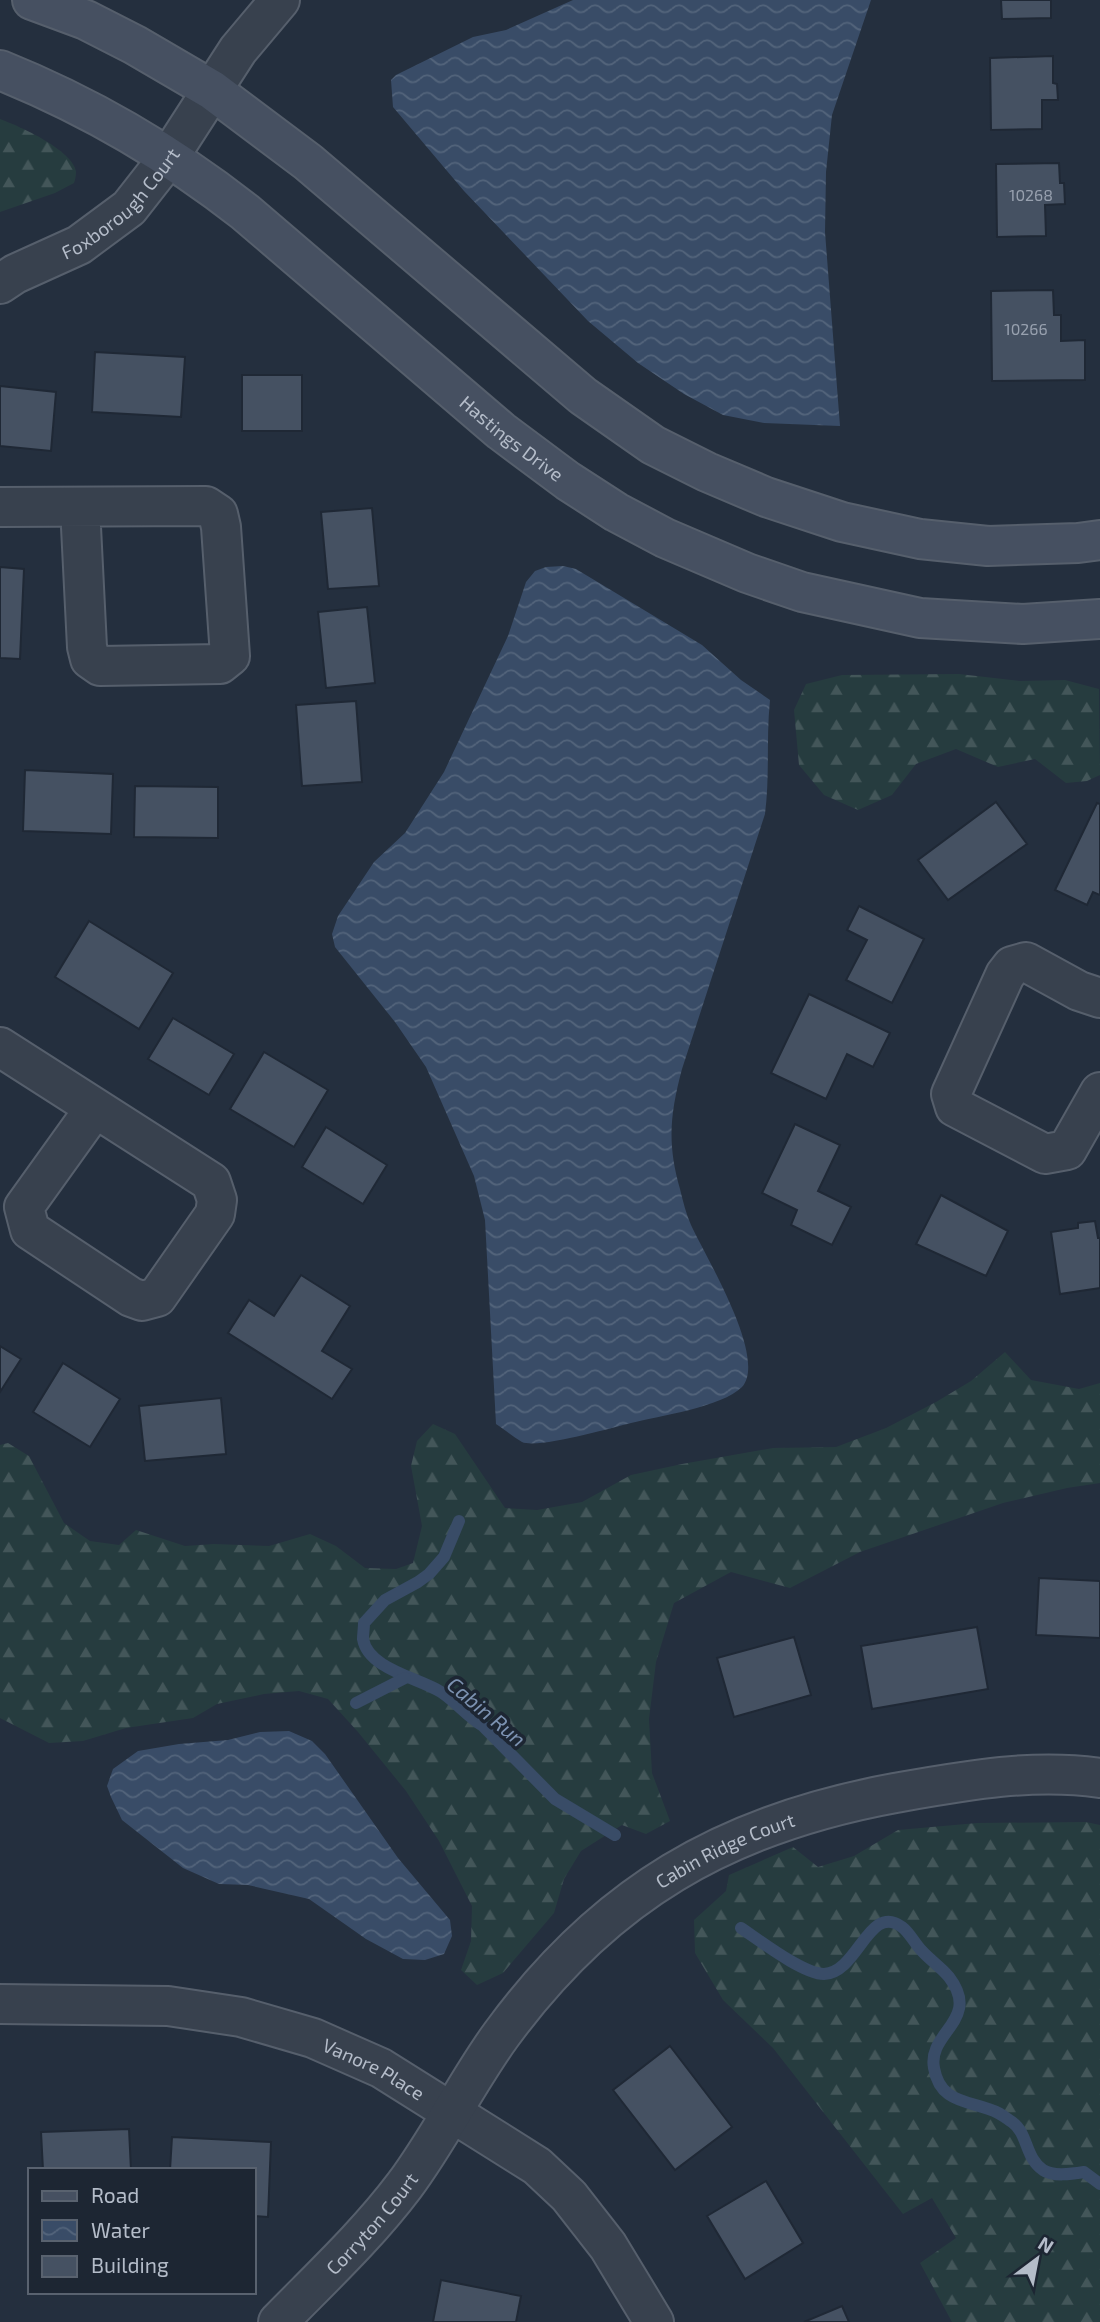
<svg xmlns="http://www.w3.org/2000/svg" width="1100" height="2322" font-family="'Exo 2',sans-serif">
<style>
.forest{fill:url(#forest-firs)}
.water{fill:url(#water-waves)}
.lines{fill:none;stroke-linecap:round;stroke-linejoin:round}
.stream{stroke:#394c67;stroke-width:12}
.building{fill:#455162;stroke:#1f2835;stroke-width:2}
.street-casing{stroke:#565f6c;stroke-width:42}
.secondary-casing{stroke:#565f6c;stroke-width:42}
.street{stroke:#38414e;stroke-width:38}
.secondary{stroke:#465061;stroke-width:38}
.labels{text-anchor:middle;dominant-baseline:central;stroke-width:7;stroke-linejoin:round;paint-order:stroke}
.number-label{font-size:16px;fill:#98a1af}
.street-label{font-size:19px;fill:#b4bcc9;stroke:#1d2633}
.water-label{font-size:21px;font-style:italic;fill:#7c92b1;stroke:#1d2633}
</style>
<defs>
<pattern id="forest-firs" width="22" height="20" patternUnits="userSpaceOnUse" patternTransform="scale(1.75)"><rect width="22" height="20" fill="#263c3f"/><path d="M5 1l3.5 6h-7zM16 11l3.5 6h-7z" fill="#435659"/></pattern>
<pattern id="water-waves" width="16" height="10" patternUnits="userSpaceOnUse" patternTransform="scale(1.75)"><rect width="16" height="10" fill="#394c67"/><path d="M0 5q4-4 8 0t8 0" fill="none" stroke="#53647b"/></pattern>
</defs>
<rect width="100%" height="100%" fill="#242f3e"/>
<g class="forest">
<path d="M0 119C19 126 73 150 76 172 76 176 75 180 74 183L55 193 0 212Z"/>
<path d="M959 674 1020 681 1065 680 1099 689 1100 775 1087 781 1066 783 1035 759 998 767 956 749 916 764 892 795 858 810 824 795 799 765 794 710 806 684 842 675Z"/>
<path d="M1005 1352 1031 1380 1079 1389 1100 1383V1483L1067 1488 1003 1503 860 1552 790 1588 731 1572 674 1603 656 1662 649 1719 652 1773 670 1821 646 1834 622 1825 581 1851 564 1879 554 1913 503 1973 477 1985 461 1970 471 1941 472 1906 439 1841 406 1791 358 1732 328 1699 299 1691 264 1694 217 1704 193 1718 126 1728 83 1741 49 1743 0 1718V1445L8 1443 29 1456 64 1523 90 1541 119 1545 136 1530 185 1546 214 1544 269 1546 310 1534 336 1546 365 1568 396 1569 413 1563 422 1526 411 1466 417 1441 433 1424 455 1434 505 1508 537 1510 582 1502 631 1475 682 1464 773 1448 836 1447 886 1428 936 1402 971 1381Z"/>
<path d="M1086 1822 1100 1825V2322H952L920 2263 956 2238 932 2198 903 2214 773 2048 723 2000 695 1953 694 1920 726 1891 729 1875 793 1847 818 1867 854 1856 898 1830 977 1823Z"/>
</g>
<g class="water">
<path d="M573 0H871L832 115 826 172 825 232 840 426 764 423 723 415 684 394 638 363 588 321 464 191 393 107 391 80 396 75 473 37 506 30Z"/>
<path d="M563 566 576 569 702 645 741 680 770 700C766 738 770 775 765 814L682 1069C670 1114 667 1144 680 1189 683 1201 686 1214 691 1225 705 1256 768 1358 742 1387 722 1407 659 1416 631 1423 611 1428 538 1449 522 1442 513 1437 504 1429 496 1424L485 1220 474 1176 426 1067 395 1022 335 947 332 934 338 916 374 862 405 833 444 772 508 636 526 582 535 571 546 567Z"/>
<path d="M289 1731 312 1741 325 1754 398 1858 450 1920 452 1936 444 1954 425 1960 403 1959 366 1939 309 1899 248 1885 219 1884 183 1868 122 1820 111 1797 107 1786 113 1769 138 1751 179 1744 228 1740 260 1732Z"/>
</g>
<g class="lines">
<g class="stream">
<path d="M459 1521 444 1557 429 1574 418 1582 385 1600 364 1623C364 1628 363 1634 363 1639 368 1669 419 1678 441 1692 456 1702 467 1716 483 1726L555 1799 615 1835"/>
<path d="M356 1703 405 1678"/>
<path d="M741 1928C759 1940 803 1974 824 1974 858 1973 869 1902 902 1927 910 1933 915 1944 922 1951 930 1960 941 1967 949 1977 982 2020 927 2032 934 2068 940 2103 967 2100 994 2111 1000 2113 1006 2118 1012 2122 1028 2133 1025 2158 1043 2170 1053 2177 1072 2174 1084 2172L1100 2184"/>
</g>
</g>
<g class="building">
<path d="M1001 0H1051V18L1002 19Z"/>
<path d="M1053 56V83L1057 84 1058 100H1042V129L991 130 990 58Z"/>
<path d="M1059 163 1060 183H1064L1065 204 1045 205 1046 236 997 237 996 164Z"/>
<path d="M1053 290 1054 315H1061V341L1085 340V380L992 381 991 291Z"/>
<path d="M95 352 185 357 181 417 92 412Z"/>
<rect x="242" y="375" width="60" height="56"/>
<path d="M0 386 56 392 51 451 0 446Z"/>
<path d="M372 508 379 586 328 589 321 512Z"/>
<path d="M0 567 24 569 20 659 0 658Z"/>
<path d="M367 607 375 683 326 688 318 612Z"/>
<path d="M356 701 362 782 302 786 296 705Z"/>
<path d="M25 770 113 774 111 834 23 831Z"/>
<path d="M135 786 218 787V838L134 837Z"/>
<path d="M996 802 1027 844 948 900 918 860Z"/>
<path d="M1097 803 1100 804V895L1093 892 1087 905 1055 890Z"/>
<path d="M859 906 924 939 892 1003 846 980 867 940 847 930Z"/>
<path d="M89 921 173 973 139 1029 55 977Z"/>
<path d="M809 994 890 1033 873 1067 847 1054 826 1099 771 1073Z"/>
<path d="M173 1018 234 1054 209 1095 148 1059Z"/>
<path d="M264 1052 328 1090 294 1147 230 1109Z"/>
<path d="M795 1124 840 1145 818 1191 851 1207 832 1245 791 1225 797 1210 762 1193Z"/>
<path d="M326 1127 387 1165 363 1204 302 1167Z"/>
<path d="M941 1195 1008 1231 986 1276 916 1244Z"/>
<path d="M1095 1221 1098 1238H1100V1288L1060 1294 1051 1232 1078 1228V1223Z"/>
<path d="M301 1275 350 1306 322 1351 352 1369 332 1399 228 1333 249 1300 274 1316Z"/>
<path d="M0 1346 21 1359 0 1392Z"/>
<path d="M63 1363 120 1399 90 1447 33 1412Z"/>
<path d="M221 1398 226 1454 145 1461 139 1406Z"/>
<path d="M1039 1578 1100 1581V1638L1036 1635Z"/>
<path d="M977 1627 988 1689 872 1709 861 1646Z"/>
<path d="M794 1637 811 1695 734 1717 717 1658Z"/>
<path d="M670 2046 732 2127 675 2170 613 2090Z"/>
<path d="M129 2129 131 2170H43L41 2132Z"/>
<path d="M172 2137 271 2142 268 2217 254 2216V2170H170Z"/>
<path d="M766 2181 803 2243 745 2279 707 2216Z"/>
<path d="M441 2280 521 2296 516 2322H433Z"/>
<path d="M842 2306 849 2322H804Z"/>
</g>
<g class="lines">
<g class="street-casing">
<g id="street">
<path id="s1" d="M0 284 15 274 79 245 129 208 169 157 238 50 280 0"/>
<path d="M0 507 206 506 218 514 221 527 230 656 220 664 100 666 90 659 87 647 80 507"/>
<path d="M1100 998 1079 991 1026 962 1012 966 1005 975 951 1094 955 1107 1045 1154 1067 1150 1100 1092"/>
<path d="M0 1047 211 1182 217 1200 215 1214 157 1297 142 1301 131 1297 30 1230 24 1207 95 1108"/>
<path id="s2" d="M0 2004 168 2006 241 2017 313 2038 381 2068 537 2166 569 2196 608 2246 654 2322"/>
<path id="s3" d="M278 2322C321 2278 367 2235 404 2186 440 2138 466 2083 501 2035 604 1894 725 1824 895 1793 963 1781 1032 1768 1100 1778"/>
</g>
</g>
<g class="secondary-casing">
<g id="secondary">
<path d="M32 0 86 20 135 45 212 90 308 162 583 396 653 445 707 472 766 497 842 522 920 539 988 546 1078 543 1100 540"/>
<path id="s4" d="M0 70C87 105 171 154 245 212L501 431 568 481 616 512 665 538 747 573 802 592 920 618 1023 624 1100 619"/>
</g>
</g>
<use href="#street" class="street"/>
<use href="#secondary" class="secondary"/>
</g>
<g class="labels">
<g class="number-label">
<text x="1031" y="194">10268</text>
<text x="1026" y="328">10266</text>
</g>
<g class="street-label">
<text stroke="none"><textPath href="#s1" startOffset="147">Foxborough Court</textPath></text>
<text stroke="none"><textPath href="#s4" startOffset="634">Hastings Drive</textPath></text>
<text stroke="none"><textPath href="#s3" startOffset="660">Cabin Ridge Court</textPath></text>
<text stroke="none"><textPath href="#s2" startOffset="385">Vanore Place</textPath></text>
<text stroke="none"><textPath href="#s3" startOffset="136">Corryton Court</textPath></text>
</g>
<g class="water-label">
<text transform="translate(487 1711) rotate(40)">Cabin Run</text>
</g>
</g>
<rect x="28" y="2168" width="228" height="126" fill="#1d2633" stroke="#59626f" stroke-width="2"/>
<rect x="42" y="2191" width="35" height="10" fill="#465061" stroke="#59626f" stroke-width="2"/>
<text x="91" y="2203" font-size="21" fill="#b4bcc9">Road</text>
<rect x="42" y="2220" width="35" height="21" fill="url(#water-waves)" stroke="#59626f" stroke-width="2"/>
<text x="91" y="2238" font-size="21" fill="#b4bcc9">Water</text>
<rect x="42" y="2256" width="35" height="21" fill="#455162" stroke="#59626f" stroke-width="2"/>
<text x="91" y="2273" font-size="21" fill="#b4bcc9">Building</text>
<g transform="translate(1037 2259) rotate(32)" stroke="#1d2633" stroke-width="5" paint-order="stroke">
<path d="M0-5L12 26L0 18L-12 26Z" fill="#b4bcc9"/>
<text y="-10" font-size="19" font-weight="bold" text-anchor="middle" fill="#b4bcc9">N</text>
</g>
</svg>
